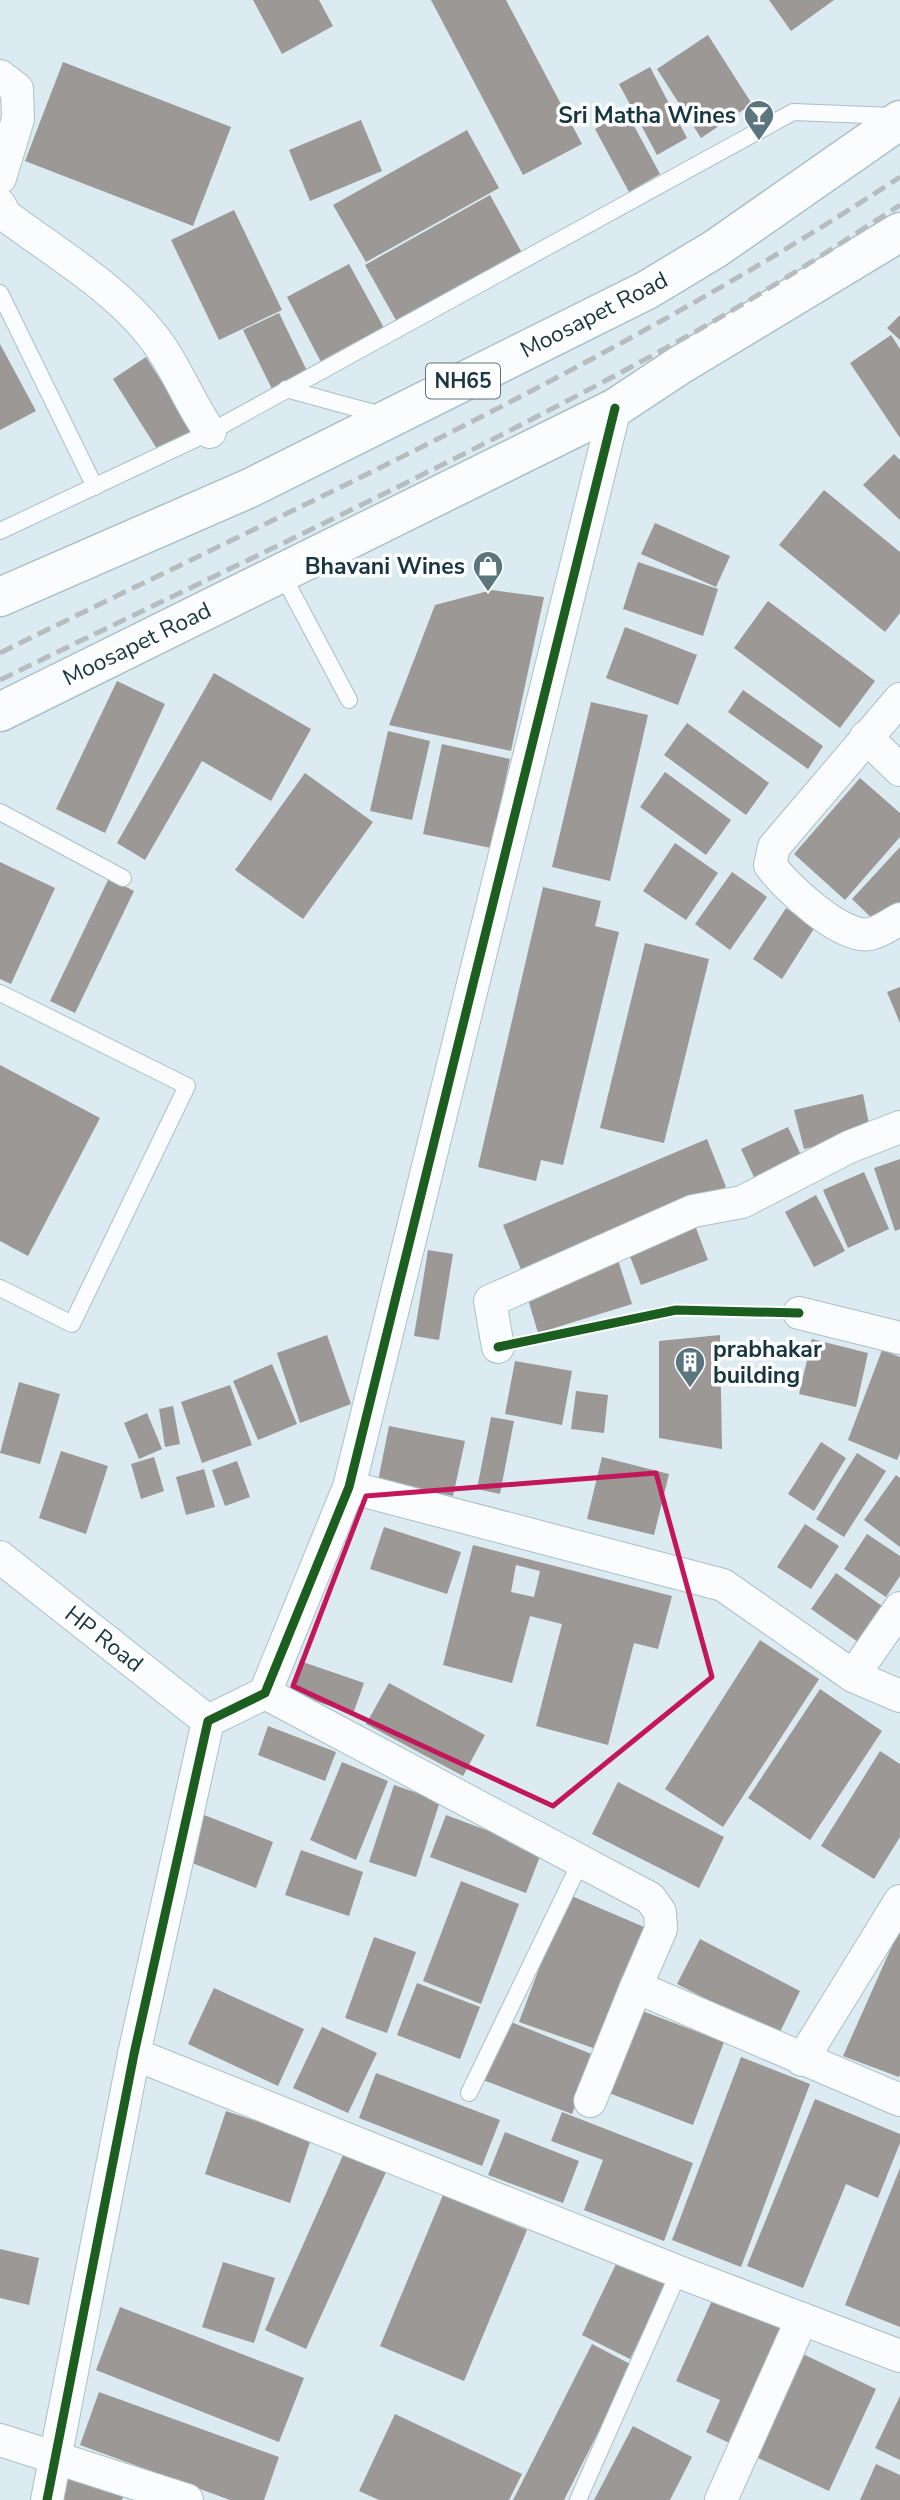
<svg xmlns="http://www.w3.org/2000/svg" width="900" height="2500" font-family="'Nunito Sans',sans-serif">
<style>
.building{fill:#9b9896;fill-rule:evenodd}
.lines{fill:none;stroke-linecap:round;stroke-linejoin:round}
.lane-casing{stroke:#aac0c7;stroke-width:18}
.street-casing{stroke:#aac0c7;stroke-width:34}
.highway-casing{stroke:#aac0c7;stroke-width:41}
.lane{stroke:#fafcfd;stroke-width:16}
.street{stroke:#fafcfd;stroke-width:32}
.highway{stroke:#fafcfd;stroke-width:38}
.rail{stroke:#b7bdbf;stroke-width:5;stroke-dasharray:14 7;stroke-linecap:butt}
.cycleway-casing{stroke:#fff;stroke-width:13}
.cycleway{stroke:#1b5e20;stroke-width:9}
.marked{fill:none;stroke:#c2185b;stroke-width:5;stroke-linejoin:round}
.labels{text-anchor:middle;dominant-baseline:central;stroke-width:7;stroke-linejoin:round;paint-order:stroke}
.shield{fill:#fff;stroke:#5c727a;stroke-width:2}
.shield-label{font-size:21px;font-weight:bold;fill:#163641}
.poi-label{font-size:23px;font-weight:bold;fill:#163641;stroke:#fff;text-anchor:end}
.street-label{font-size:23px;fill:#163641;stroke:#fff}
</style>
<rect width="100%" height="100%" fill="#dbebf1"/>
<g class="building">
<path d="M253 0H319L333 26 282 54Z"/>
<path d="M431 0H506L582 144 523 175Z"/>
<path d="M769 0H834L791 31Z"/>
<path d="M708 35 752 104 701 138 657 69Z"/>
<path d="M63 62 231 127 193 226 25 161Z"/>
<path d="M650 67 687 138 657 155 619 84Z"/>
<path d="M626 111 660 174 629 192 595 129Z"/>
<path d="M361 120 382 171 310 201 289 150Z"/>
<path d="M467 130 499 188 366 262 333 205Z"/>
<path d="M490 195 522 253 397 322 365 265Z"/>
<path d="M234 210 282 310 219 340 171 240Z"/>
<path d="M349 264 384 328 321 362 287 297Z"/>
<path d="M279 313 307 371 272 389 243 330Z"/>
<path d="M900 315V340L887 328Z"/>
<path d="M891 335 900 349V438L850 363Z"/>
<path d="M0 344 36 411 0 430Z"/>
<path d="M146 357 193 431 159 452 113 379Z"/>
<path d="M894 454 900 460V520L863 485Z"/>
<path d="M824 490 900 552V613L885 632 779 545Z"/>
<path d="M655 523 730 556 716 587 641 554Z"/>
<path d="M638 562 718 589 703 636 623 609Z"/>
<path d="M492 590 544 597 511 751 389 725 435 605Z"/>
<path d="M768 601 875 681 840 728 734 648Z"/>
<path d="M625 627 697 655 678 705 606 678Z"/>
<path d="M214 673 311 729 271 801 202 761 145 860 117 843Z"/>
<path d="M117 681 165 704 105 833 56 809Z"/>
<path d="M743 690 823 746 808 769 728 712Z"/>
<path d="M591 702 648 715 610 881 552 867Z"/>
<path d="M687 723 769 783 746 815 664 755Z"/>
<path d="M388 731 430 741 412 820 370 811Z"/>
<path d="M442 744 510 759 491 848 423 834Z"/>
<path d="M665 772 731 820 706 855 640 807Z"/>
<path d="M305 773 373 822 303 919 235 870Z"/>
<path d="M860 778 900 813V837L845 900 794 854Z"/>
<path d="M675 843 718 873 686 920 643 891Z"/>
<path d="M900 847V904L880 926 852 899Z"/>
<path d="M0 862 55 888 11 984 0 979Z"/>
<path d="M732 872 767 897 730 950 695 924Z"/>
<path d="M109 878 134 891 75 1013 50 1001Z"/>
<path d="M543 887 601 901 595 926 619 932 563 1165 541 1160 536 1181 478 1167Z"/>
<path d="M786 908 815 927 782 979 753 959Z"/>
<path d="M645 943 709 959 664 1143 600 1128Z"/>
<path d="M900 987V1023L887 992Z"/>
<path d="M0 1065 100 1118 28 1256 0 1241Z"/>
<path d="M863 1094 871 1134 804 1149 794 1110Z"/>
<path d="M788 1127 806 1166 759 1188 741 1149Z"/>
<path d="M707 1139 726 1187 522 1272 503 1225Z"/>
<path d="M900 1159V1229L895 1231 874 1168Z"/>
<path d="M864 1172 889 1229 848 1248 823 1190Z"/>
<path d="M816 1195 845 1251 814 1267 785 1212Z"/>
<path d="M693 1220 708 1260 641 1285 626 1246Z"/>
<path d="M428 1250 453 1254 439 1340 414 1336Z"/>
<path d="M618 1260 632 1304 538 1333 525 1289Z"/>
<path d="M327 1335 351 1404 300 1423 277 1353Z"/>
<path d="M720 1335 722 1449 659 1438V1341Z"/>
<path d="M812 1339 868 1353 856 1407 799 1394Z"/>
<path d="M882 1350 900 1357V1453L897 1460 848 1440Z"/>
<path d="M515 1361 572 1371 562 1425 505 1414Z"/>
<path d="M272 1364 297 1424 258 1440 233 1381Z"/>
<path d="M19 1382 60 1394 40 1464 0 1453Z"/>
<path d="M230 1385 252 1445 202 1463 181 1402Z"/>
<path d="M576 1391 608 1395 604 1433 571 1429Z"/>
<path d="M173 1406 180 1444 165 1447 159 1409Z"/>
<path d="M147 1413 162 1449 139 1459 124 1423Z"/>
<path d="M491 1417 514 1421 500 1494 477 1489Z"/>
<path d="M389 1426 465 1441 453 1496 378 1481Z"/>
<path d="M821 1442 846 1458 814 1511 788 1494Z"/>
<path d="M61 1451 108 1466 86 1534 39 1518Z"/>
<path d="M857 1453 886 1471 844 1537 816 1519Z"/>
<path d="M154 1457 164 1491 141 1499 131 1464Z"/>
<path d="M602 1457 669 1474 654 1535 587 1519Z"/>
<path d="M237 1461 250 1497 225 1506 212 1470Z"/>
<path d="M204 1469 215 1507 186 1515 176 1477Z"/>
<path d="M896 1475 900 1478V1547L864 1520Z"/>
<path d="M805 1524 839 1546 811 1589 777 1567Z"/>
<path d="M384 1527 461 1552 447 1594 370 1569Z"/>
<path d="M867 1534 900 1556V1576L886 1597 844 1569Z"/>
<path d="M473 1545 672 1596 658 1649 634 1643 608 1745 536 1726 562 1624 530 1616 512 1683 443 1665ZM516 1565 540 1571 534 1597 511 1592Z"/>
<path d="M836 1573 882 1606 858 1642 811 1609Z"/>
<path d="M760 1640 819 1679 723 1827 665 1789Z"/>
<path d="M300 1661 364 1683 353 1714 289 1692Z"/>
<path d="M389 1683 485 1735 463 1776 366 1724Z"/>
<path d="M820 1689 882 1731 810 1840 748 1798Z"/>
<path d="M268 1726 336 1752 325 1781 258 1755Z"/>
<path d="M880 1751 900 1764V1837L874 1879 821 1846Z"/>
<path d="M342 1762 388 1781 356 1860 310 1840Z"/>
<path d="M618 1782 724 1837 699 1888 592 1834Z"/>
<path d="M394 1785 440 1801 416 1877 369 1862Z"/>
<path d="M199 1813 273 1842 256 1888 182 1859Z"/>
<path d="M446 1815 542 1851 526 1893 430 1857Z"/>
<path d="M301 1850 363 1872 349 1916 285 1895Z"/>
<path d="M461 1881 519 1904 481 2004 423 1981Z"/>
<path d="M567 1894 644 1927 596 2049 519 2022Z"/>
<path d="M900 1928V2074L899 2077 843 2056Z"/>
<path d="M374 1937 416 1952 387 2033 345 2018Z"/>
<path d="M700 1939 800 1991 778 2036 677 1984Z"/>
<path d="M417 1983 480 2007 460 2059 397 2035Z"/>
<path d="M214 1988 304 2029 278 2086 188 2044Z"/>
<path d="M632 2007 724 2042 693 2125 601 2090Z"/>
<path d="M506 2020 594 2055 572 2114 483 2080Z"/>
<path d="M322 2027 377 2053 348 2113 293 2088Z"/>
<path d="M741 2057 810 2084 741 2267 672 2240Z"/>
<path d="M376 2073 500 2120 482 2166 359 2118Z"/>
<path d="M815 2099 900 2134V2143L878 2198 846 2184 803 2288 747 2266Z"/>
<path d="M226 2111 311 2139 290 2203 205 2174Z"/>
<path d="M562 2112 693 2163 664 2241 584 2210 603 2160 551 2141Z"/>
<path d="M505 2132 579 2161 563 2203 488 2175Z"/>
<path d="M344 2153 386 2172 306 2349 265 2330Z"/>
<path d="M900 2168V2327L845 2305Z"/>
<path d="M443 2195 527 2230 464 2381 380 2346Z"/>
<path d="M0 2249 39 2258 29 2305 0 2298Z"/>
<path d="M618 2260 666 2284 630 2359 582 2335Z"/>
<path d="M223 2262 275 2278 254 2343 202 2327Z"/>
<path d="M713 2298 789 2332 738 2447 706 2432 720 2400 676 2381Z"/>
<path d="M120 2307 304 2378 279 2442 96 2370Z"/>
<path d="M592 2344 632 2365 564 2500H513Z"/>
<path d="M803 2354 876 2389 829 2491 756 2457Z"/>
<path d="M99 2392 279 2457 264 2500H230L80 2445Z"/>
<path d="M900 2396V2460L875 2448Z"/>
<path d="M395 2414 522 2474 509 2500H379L359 2491Z"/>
<path d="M633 2426 692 2457 670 2500H594Z"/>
<path d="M876 2464 900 2475V2500H860Z"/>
<path d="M68 2466 127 2483 122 2500H58Z"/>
</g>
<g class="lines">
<g class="lane-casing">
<g id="lane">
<path d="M0 293 95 487"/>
<path d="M286 389 385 416"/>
<path d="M0 531 210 432 793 112 894 116"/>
<path d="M281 572 349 700"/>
<path d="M0 812 123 878"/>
<path d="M0 993 187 1086 72 1324 0 1288"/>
<path d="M469 2093 581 1861"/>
<path d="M578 2500 679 2272"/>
</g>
</g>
<g class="street-casing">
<g id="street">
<path d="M0 76 17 89 18 119 0 178"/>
<path d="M0 205 5 215C54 252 113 286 151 334 175 363 188 401 210 432"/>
<path d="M900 699 774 847 770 865C785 886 842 940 870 934 880 932 891 924 900 919"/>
<path d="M866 737 900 770"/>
<path d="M799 1313 900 1338"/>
<path d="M498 1347 490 1301 693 1211 742 1202 849 1147 900 1127"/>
<path d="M349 1487 723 1585 853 1676 900 1696"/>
<path d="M0 1557 208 1721"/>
<path d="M853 1676 900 1608"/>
<path d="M265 1693 650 1898 660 1912 661 1929 636 1987 900 2100"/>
<path d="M134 2054 679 2272 900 2356"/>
<path d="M802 2060 900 1901"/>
<path d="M590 2101 636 1987"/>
<path d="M0 2440 187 2500"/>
<path d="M47 2500 134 2054 208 1721 265 1693 349 1487 615 408"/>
<path d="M721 2500 802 2319"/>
</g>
</g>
<g class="highway-casing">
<g id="highway">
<path d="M0 597 250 488 647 290 715 249 900 120"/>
<path d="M0 712 615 408 680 365 900 232"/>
</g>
</g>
<use href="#lane" class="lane"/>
<use href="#street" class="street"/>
<use href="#highway" class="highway"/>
<g class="rail">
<path d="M0 653C304 503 616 364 900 177"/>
<path d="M0 680C219 573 442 470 657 353 740 308 820 257 900 205"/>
</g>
<g class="cycleway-casing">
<g id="cycleway">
<path d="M498 1347 676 1310 799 1313"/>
<path d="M47 2500 134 2054 208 1721 265 1693 349 1487 615 408"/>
</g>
</g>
<use href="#cycleway" class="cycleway"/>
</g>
<path class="marked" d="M656 1473 712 1677 553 1806 293 1686 366 1496Z"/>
<defs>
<g id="bar-pin" transform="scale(1.575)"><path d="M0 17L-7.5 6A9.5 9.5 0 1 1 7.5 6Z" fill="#5b757f" stroke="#fff"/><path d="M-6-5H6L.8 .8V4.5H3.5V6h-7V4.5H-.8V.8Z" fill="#fff"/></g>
<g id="shop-pin" transform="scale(1.575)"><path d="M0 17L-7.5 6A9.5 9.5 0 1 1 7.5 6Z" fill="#5b757f" stroke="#fff"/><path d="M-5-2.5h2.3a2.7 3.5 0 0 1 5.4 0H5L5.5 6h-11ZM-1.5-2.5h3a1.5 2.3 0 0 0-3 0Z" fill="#fff"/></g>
<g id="building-pin" transform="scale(1.575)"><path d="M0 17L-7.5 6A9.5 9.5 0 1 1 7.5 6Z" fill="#5b757f" stroke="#fff"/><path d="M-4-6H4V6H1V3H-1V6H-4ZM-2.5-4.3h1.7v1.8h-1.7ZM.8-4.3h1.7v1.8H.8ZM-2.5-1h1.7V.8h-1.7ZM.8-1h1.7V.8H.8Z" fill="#fff"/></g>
</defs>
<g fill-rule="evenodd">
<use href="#bar-pin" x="759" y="115"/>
<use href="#shop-pin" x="488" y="566"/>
<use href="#building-pin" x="690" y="1362"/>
</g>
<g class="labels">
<rect class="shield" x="426" y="363.5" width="74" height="35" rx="5"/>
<g class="shield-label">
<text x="463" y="381">NH65</text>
</g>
<g class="poi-label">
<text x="736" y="115">Sri Matha Wines</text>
<text x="465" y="566">Bhavani Wines</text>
<text x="713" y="1349" text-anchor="start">prabhakar<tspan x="713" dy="26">building</tspan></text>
</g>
<g class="street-label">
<text transform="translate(594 315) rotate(-27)">Moosapet Road</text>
<text transform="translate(137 644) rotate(-26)">Moosapet Road</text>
<text transform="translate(104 1639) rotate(38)">HP Road</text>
</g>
</g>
</svg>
